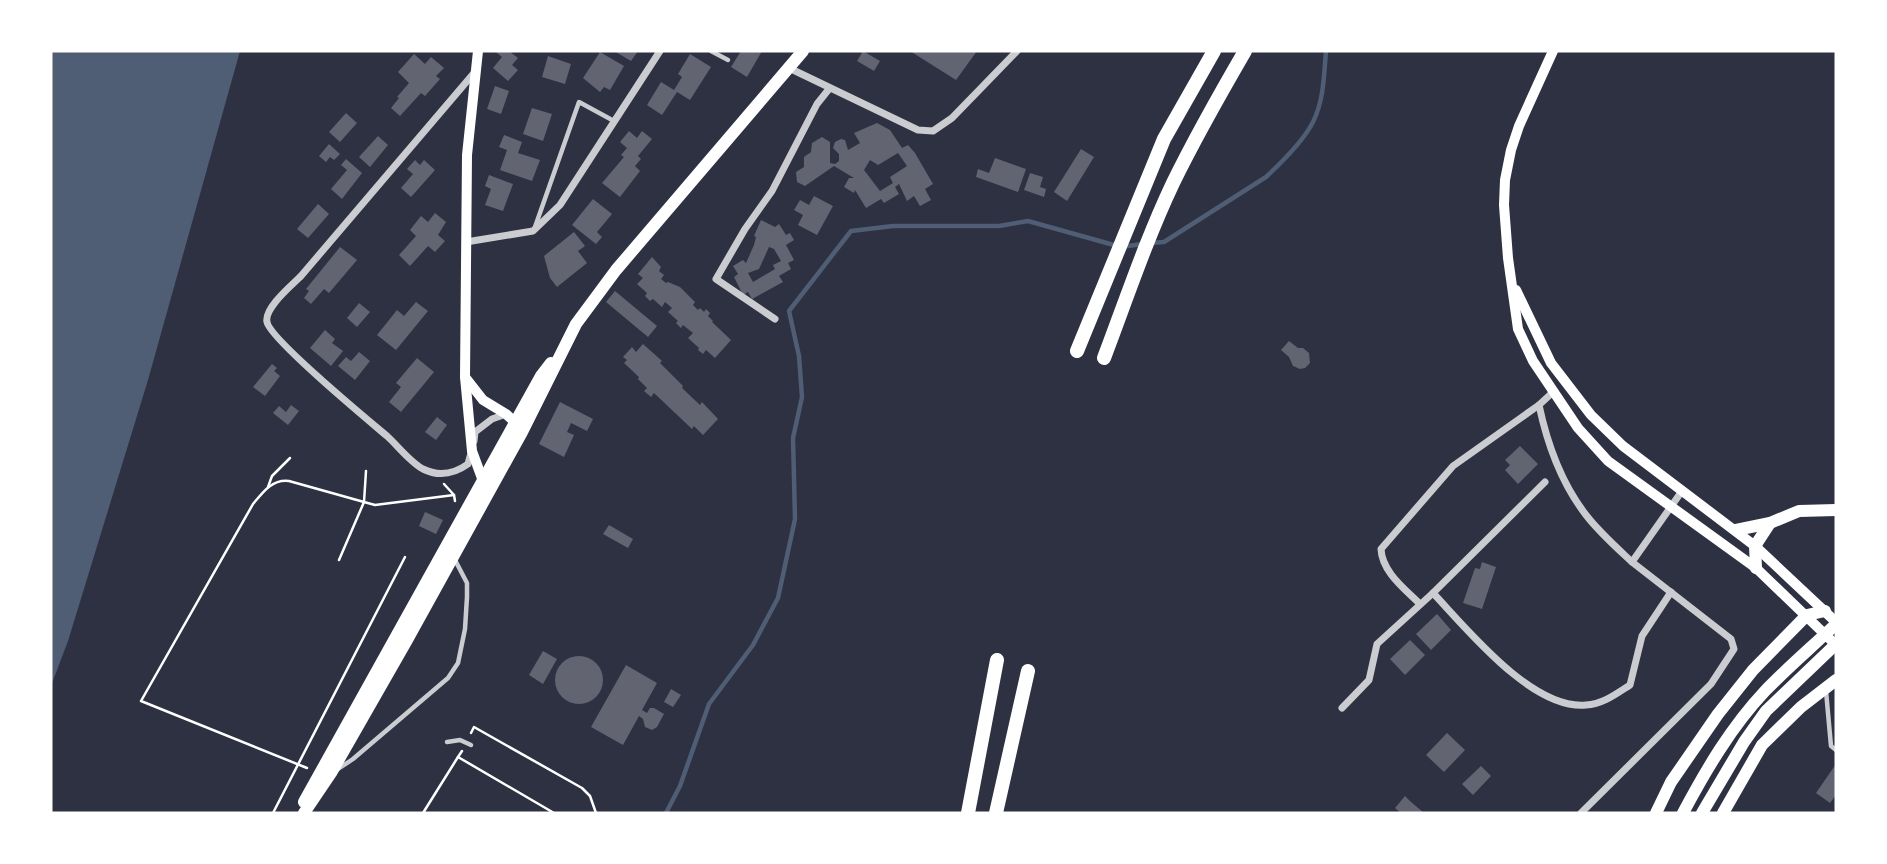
<svg xmlns="http://www.w3.org/2000/svg" width="1887" height="864" font-family="Raleway,sans-serif">
<style>
.water{fill:#4f5d75}
.lines{fill:none;stroke-linecap:round;stroke-linejoin:round}
.stream{stroke:#4f5d75;stroke-width:4.5}
.building{fill:#626471;fill-rule:evenodd}
.path{stroke:#fff;stroke-width:2.5}
.service{stroke:#caccd0;stroke-width:4.5}
.minor{stroke:#caccd0;stroke-width:7}
.secondary{stroke:#fff;stroke-width:10}
.primary{stroke:#fff;stroke-width:12}
.trunk{stroke:#fff;stroke-width:14}
</style>
<rect width="100%" height="100%" fill="#2d3142"/>
<path class="water" d="M51 51H240L148 380 68 641 51 686Z"/>
<g class="lines">
<g class="stream">
<path d="M1151 243 1164 242 1266 177C1281 163 1304 140 1313 122 1324 100 1324 74 1326 51"/>
<path d="M666 813 680 786 709 704 753 645 778 598 795 519 793 438 802 397 799 356 789 311 851 231 893 226H999L1028 221 1121 247 1142 244"/>
</g>
</g>
<g class="building">
<path d="M497 51H509L518 58 512 65 518 70 508 81 493 68 502 57 496 52Z"/>
<path d="M614 51H638L631 61Z"/>
<path d="M741 51H762L747 77 731 67Z"/>
<path d="M863 51 880 61 874 71 857 61Z"/>
<path d="M910 51H977L956 80Z"/>
<path d="M600 52 624 66 610 90 604 87 600 92 583 78Z"/>
<path d="M414 54 425 64 431 57 444 68 436 76 440 79 425 96 421 93 400 116 391 108 399 98 397 97 409 83 398 72Z"/>
<path d="M690 54 711 67 690 100 677 92 662 115 647 105 661 82 674 90 682 77 678 74Z"/>
<path d="M548 56 571 64 565 84 542 77Z"/>
<path d="M495 86 509 91 501 114 487 109Z"/>
<path d="M532 108 552 114 543 141 523 134Z"/>
<path d="M346 113 357 123 340 142 329 132Z"/>
<path d="M877 123 890 130 902 148 908 145 915 153 933 184 925 189 931 200 920 206 914 196 907 201 899 184 895 187 899 194 884 203 881 199 866 208 855 190 854 193 844 187 849 178H854L834 166 805 186 797 182 796 172 804 167V157L811 152 812 143 822 137 830 142V163L835 164 839 161V154L833 148 835 142 841 139 845 140 848 150 860 143 854 133ZM898 153 907 166 890 177 893 183 880 191 864 170 870 160 878 165Z"/>
<path d="M629 131 637 138 642 131 652 139 638 156 641 159 635 166 640 171 620 197 602 183 624 157 621 155 627 148 620 142Z"/>
<path d="M504 135 522 142 518 153 540 160 532 181 500 170 507 150 499 147Z"/>
<path d="M378 136 388 145 370 167 359 157Z"/>
<path d="M329 144 340 154 334 160 330 157 326 162 319 156Z"/>
<path d="M1081 149 1094 157 1067 201 1054 192Z"/>
<path d="M995 158 1026 169 1018 192 976 177 978 169 989 173Z"/>
<path d="M346 159 362 173 342 199 331 189 347 170 341 165Z"/>
<path d="M415 160 420 165 424 160 435 170 411 197 401 188 413 174 407 169Z"/>
<path d="M1030 173 1043 177 1040 187 1046 189 1044 197 1024 190Z"/>
<path d="M489 175 513 184 503 211 485 205 491 189 485 186Z"/>
<path d="M814 196 833 206 817 235 798 225 803 215 794 210 800 200 809 205Z"/>
<path d="M593 199 612 214 597 232 602 237 596 244 572 225Z"/>
<path d="M318 204 329 214 308 238 297 229Z"/>
<path d="M435 213 446 222 438 235 445 241 435 252 428 246 410 266 399 255 416 236 410 230 421 216 428 222Z"/>
<path d="M761 220 775 227 779 224 786 235 790 233 794 240 786 245 794 260 788 263 791 269 779 276 783 282 752 299 748 292 743 295 734 277 738 274 733 266 743 260 746 263 754 245 756 237 754 236ZM769 247 774 249 781 261 773 265 775 269 753 282 748 273 759 269Z"/>
<path d="M574 232 585 246 578 251 587 263 557 287 550 278 544 256Z"/>
<path d="M340 247 357 260 329 293 324 289 311 304 304 298 309 291 306 289Z"/>
<path d="M652 257 661 267 659 271 664 275 661 279 666 283 668 282 680 287 695 302 693 305 698 310 700 308 704 312 706 309 710 313 708 316 713 321 712 322 731 340 715 358 706 350 703 354 698 350 699 348 688 338 693 333 683 325 681 328 676 323 678 321 668 312 672 308 665 302 662 307 653 299 650 301 645 296 647 293 637 284 643 278 638 274Z"/>
<path d="M615 291 657 326 648 337 606 302Z"/>
<path d="M416 302 428 311 396 350 377 335 397 310 404 316Z"/>
<path d="M359 303 370 312 357 327 347 318Z"/>
<path d="M325 330 335 339 332 343 343 351 331 366 310 348Z"/>
<path d="M1289 341 1298 348H1303L1309 353 1310 363 1305 368 1300 369 1293 366 1289 357 1281 350Z"/>
<path d="M643 344 662 361 660 363 683 386 682 388 700 405 702 402 718 419 703 435 694 426 692 429 654 393 651 397 644 391 647 388 638 379 639 377 624 363 627 360 623 357 632 347 636 352Z"/>
<path d="M359 352 370 361 355 380 338 366 346 357 351 361Z"/>
<path d="M417 358 434 372 401 412 389 402 401 387 396 383Z"/>
<path d="M272 364 277 368 274 371 280 376 265 396 253 387Z"/>
<path d="M560 402 593 419 587 431 571 423 567 432 574 435 564 457 539 444Z"/>
<path d="M291 405 299 411 288 425 273 413 279 406 286 412Z"/>
<path d="M437 417 447 425 436 440 425 432Z"/>
<path d="M1520 446 1538 464 1518 484 1505 470 1510 465 1505 460Z"/>
<path d="M425 512 443 520 436 534 419 526Z"/>
<path d="M609 525 633 539 628 548 603 534Z"/>
<path d="M1482 562 1496 567 1482 609 1463 603 1475 568 1480 569Z"/>
<path d="M1437 614 1451 630 1431 650 1416 634Z"/>
<path d="M1410 640 1425 655 1405 675 1390 659Z"/>
<path d="M543 651 557 659 543 684 529 675Z"/>
<circle cx="579" cy="680" r="24"/>
<path d="M626 665 657 683 642 710 647 713 650 708H654L664 714 657 727 652 730 645 727 643 719 639 716 623 745 591 727Z"/>
<path d="M671 689 681 695 673 707 664 702Z"/>
<path d="M1447 733 1465 750 1444 772 1426 755Z"/>
<path d="M1836 764V795L1830 803 1816 793Z"/>
<path d="M1481 766 1491 776 1473 795 1462 784Z"/>
<path d="M1405 796 1410 801 1424 813H1401L1395 808Z"/>
</g>
<g class="lines">
<g class="path">
<path d="M366 471 364 502 375 505 454 495"/>
<path d="M444 484 454 495 455 501"/>
<path d="M268 487 272 476 290 458"/>
<path d="M471 733 474 727 582 788 590 796 596 813"/>
<path d="M462 751 458 757 554 813"/>
<path d="M307 768 141 701 253 504C263 492 272 479 289 481L364 502 339 560"/>
<path d="M273 813 405 557"/>
<path d="M423 813 458 757"/>
</g>
<g class="service">
<path d="M711 51 728 60"/>
<path d="M535 227 579 102 614 121"/>
<path d="M1826 691 1831 746 1836 750"/>
<path d="M447 742 460 740 471 745"/>
<path d="M338 769 353 759 448 678 458 663 465 629 467 597V583L455 560"/>
</g>
<g class="minor">
<path d="M789 68 918 130 933 131 952 118 1017 51"/>
<path d="M466 242 533 231 560 205 660 51"/>
<path d="M775 319 716 279 745 229 772 191 817 104 829 89"/>
<path d="M1552 393 1539 405C1547 443 1562 484 1586 515 1599 532 1616 547 1632 562"/>
<path d="M474 441 475 432 492 419 506 414"/>
<path d="M471 453 468 464C454 474 439 477 423 469 410 462 398 446 387 436 368 420 270 339 267 322 264 308 292 285 301 276L474 73"/>
<path d="M1545 482 1433 593C1467 629 1532 710 1586 705 1603 704 1616 694 1630 685L1642 636 1671 592"/>
<path d="M1420 604C1405 589 1382 572 1381 549L1453 466 1539 405"/>
<path d="M1342 708 1369 680 1377 644 1433 593"/>
<path d="M1581 813 1711 684 1734 649 1731 639 1632 562 1682 491"/>
</g>
<g class="secondary">
<path d="M478 51 467 155 465 377 472 451 483 481"/>
<path d="M1553 51 1519 126 1511 150 1505 180 1504 205 1508 258 1518 329 1533 361 1578 428 1608 461 1756 568 1836 645"/>
<path d="M1516 290 1551 363 1591 415 1623 446 1755 546 1836 622"/>
<path d="M465 377 483 400 506 414 519 426"/>
</g>
<g class="primary">
<path d="M1736 530 1770 523 1799 511 1836 510"/>
<path d="M1756 568 1755 546 1770 523"/>
<path d="M304 802 541 376 551 363"/>
<path d="M304 813 331 773 407 640 522 432 576 324 616 270 803 51"/>
<path d="M1656 813 1671 782 1718 714 1753 670 1807 615 1825 611"/>
<path d="M1683 813C1706 770 1731 727 1765 691 1787 668 1813 646 1836 624"/>
<path d="M1702 813 1744 742 1766 711 1836 644"/>
<path d="M1723 813 1762 745 1801 707 1836 680"/>
</g>
<g class="trunk">
<path d="M1077 351 1164 139 1214 51"/>
<path d="M1104 358C1126 300 1146 240 1173 183 1195 138 1220 94 1245 51"/>
<path d="M968 813 997 660"/>
<path d="M996 813 1028 671"/>
</g>
</g>
<rect width="1887" height="864" fill="none" stroke="#ffffff" stroke-width="105"/>
</svg>
